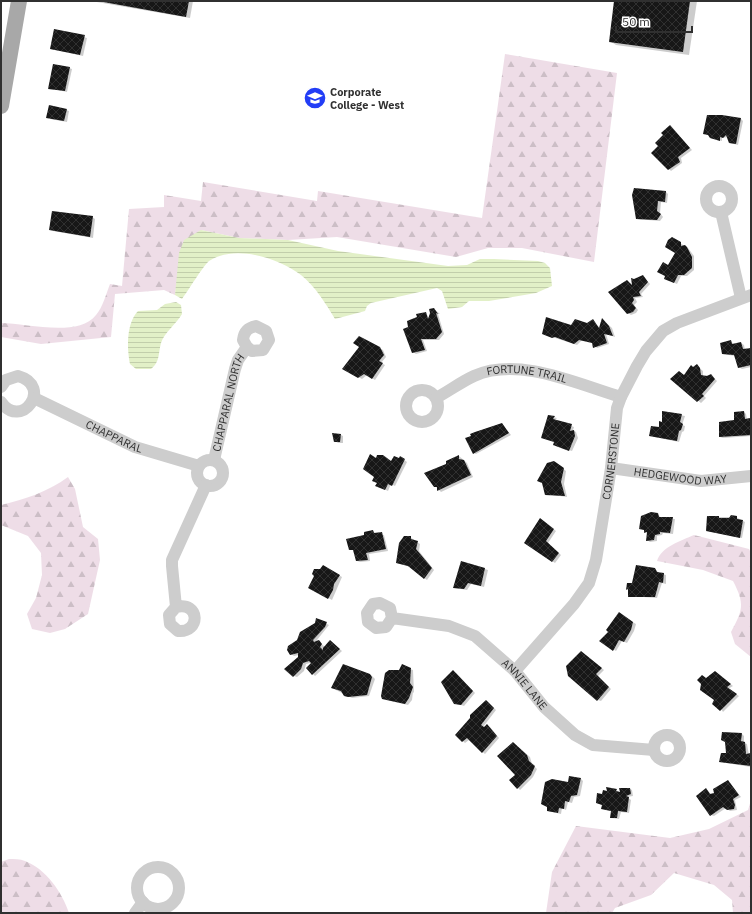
<svg xmlns="http://www.w3.org/2000/svg" width="752" height="914" font-family="'IBM Plex Sans',sans-serif">
<style>
.forest{fill:url(#forest-firs)}
.water{fill:url(#water-rules)}
.shadow{fill:#0003}
.building{fill:url(#building-cross-hatch)}
.lines{fill:none;stroke-linecap:round;stroke-linejoin:round}
.minor{stroke:#cdcdcd;stroke-width:12}
.major{stroke:#a8a8a8;stroke-width:16}
.labels{text-anchor:middle;dominant-baseline:central;stroke-width:4;stroke-linejoin:round;paint-order:stroke}
.poi-label{font-size:11px;font-weight:bold;fill:#303030;stroke:#fff;text-anchor:start}
.street-label{font-size:11px;fill:#303030;stroke:#fff}
</style>
<defs>
<pattern id="forest-firs" width="22" height="20" patternUnits="userSpaceOnUse"><rect width="22" height="20" fill="#eedde7"/><path d="M5 1l3.5 6h-7zM16 11l3.5 6h-7z" fill="#ccbec6"/></pattern>
<pattern id="water-rules" width="6" height="5" patternUnits="userSpaceOnUse"><rect width="6" height="5" fill="#e2f0c7"/><path d="M0 2.5h6" fill="none" stroke="#c2ceab"/></pattern>
<pattern id="building-cross-hatch" width="8" height="8" patternUnits="userSpaceOnUse"><rect width="8" height="8" fill="#171717"/><path d="M0 0l8 8M0 8l8-8" fill="none" stroke="#303030"/></pattern>
</defs>
<rect width="100%" height="100%" fill="#fff"/>
<g class="forest">
<path d="M505 54 617 73 594 262 522 248H488L456 257 337 237 288 240 239 238 201 230 178 275 175 295 164 290 115 294 111 337 41 344 1 337V323C26 323 78 338 96 315 103 307 106 294 110 284L122 286 129 209 164 207V195L201 201 203 182 317 201 318 191 482 218Z"/>
<path d="M68 477 75 489 83 527 98 539 100 560 88 614 65 629 50 633 32 629 27 614 36 598 42 575 41 553 28 536 1 525V505C25 499 48 492 68 477Z"/>
<path d="M694 535 749 549 751 553V657L735 644 731 632C743 610 745 604 733 581L703 570 657 561C662 546 681 541 694 535Z"/>
<path d="M751 800V913H733L732 900 714 885 674 873 651 895 615 908 612 913H546L552 872 576 826 670 838 709 829 748 810Z"/>
<path d="M9 859C14 859 20 859 25 861 46 869 62 892 69 913H1V862Z"/>
</g>
<g class="water">
<path d="M201 230 239 238 288 240 338 251 448 266 467 265 480 259H494L538 261 545 263 550 268 552 286 536 293 489 301H469L462 307 448 309 442 291 437 288 371 303 367 306 365 311 335 319C326 304 315 286 301 275 278 258 235 244 209 261 203 266 188 291 182 299L175 295 179 253 184 240Z"/>
<path d="M176 302 181 305 182 314C177 323 164 333 161 343 158 354 160 362 151 369H136L130 364C127 348 126 324 138 311L157 310 165 304Z"/>
</g>
<g class="shadow">
<path d="M91 1H193L190 18Z"/>
<path d="M615 1H697L689 55 616 45 610 41Z"/>
<path d="M55 30 87 38 83 56 51 49Z"/>
<path d="M69 68 72 69 67 92 49 88Z"/>
<path d="M66 110 69 111 67 122 50 119Z"/>
<path d="M741 119 743 121 738 145 730 143 728 137 722 138V141L711 138Z"/>
<path d="M670 126 692 150 681 158 682 163 671 171 669 169 665 135Z"/>
<path d="M666 192 668 194 667 203 661 202 660 213 663 217 660 221 636 219Z"/>
<path d="M92 217 95 219 93 238 53 231Z"/>
<path d="M672 238 688 248 694 256V270L687 276H681L677 284 668 280V266L676 253Z"/>
<path d="M643 276 650 284 641 294 643 297 635 298 637 302 634 305 638 310 636 313 631 315 628 313 627 281 633 286Z"/>
<path d="M434 309 440 314H438L444 334 439 340H423L427 351 416 354 413 352 409 328 426 313 429 318Z"/>
<path d="M603 320 612 328 615 337 606 334 609 344 597 348 593 343 582 340 577 345 546 335 571 326 587 324 593 321 600 328Z"/>
<path d="M359 337 383 350 386 357 381 363 385 365 375 380 367 375 362 379 344 369 360 347Z"/>
<path d="M731 341 734 345 741 343 744 345 745 350 751 349V367L742 369 739 367 735 356 723 354Z"/>
<path d="M697 366 703 371V376L711 375 717 381 704 396 706 398 701 403 672 379 684 376Z"/>
<path d="M663 412 685 416 682 425 685 426 684 431 682 432 679 442 650 436 662 423Z"/>
<path d="M744 412 746 414 747 419H751V436L723 438 720 437Z"/>
<path d="M549 416 557 418 555 420 574 427 573 430 576 432 578 438 572 451 557 446Z"/>
<path d="M502 424 511 435 476 454 474 453 472 437Z"/>
<path d="M341 435 343 436V443H338L335 441Z"/>
<path d="M459 456 467 463 473 477 441 492 435 486 447 465Z"/>
<path d="M377 459 391 462 403 459 407 462 395 486 391 484 388 491 377 486 378 483Z"/>
<path d="M557 464 566 471 564 484 567 497 545 494Z"/>
<path d="M658 514 661 518 675 519 673 534 663 533 662 535 657 536V541L650 542 647 540 648 534 645 530 640 528Z"/>
<path d="M708 517H736L745 522 742 538 707 531Z"/>
<path d="M543 521 556 531 548 543 561 555 555 563 526 543Z"/>
<path d="M373 531 376 534 384 535 388 551 369 554 370 561 360 562 357 561 355 551 350 549 365 536Z"/>
<path d="M410 537 420 544 419 551 434 570 427 580 410 567 397 563Z"/>
<path d="M462 562 488 570 484 587 471 584 467 590 455 588Z"/>
<path d="M323 566 342 577 332 600 309 587Z"/>
<path d="M655 569 659 573 666 575V584L662 583 657 598 629 596V590L627 589Z"/>
<path d="M619 614 636 624 634 631 627 643 622 641 616 651 601 641 609 632Z"/>
<path d="M316 619 329 625 317 640 325 647 332 643 342 651 315 676 307 668 314 662 306 664 304 671 297 677 294 676 299 655 294 656 291 654 316 624Z"/>
<path d="M584 654 604 670 598 676 611 689 601 701 598 700Z"/>
<path d="M410 669 413 670 414 693 413 692 412 700 408 705 386 700 399 671Z"/>
<path d="M456 673 475 693 464 706 455 703Z"/>
<path d="M718 674 733 686 728 689 739 696 723 712 715 699 706 679Z"/>
<path d="M371 675 375 679 369 696 352 698 332 688Z"/>
<path d="M487 701 496 710 483 727 484 728 487 725 490 727 499 738 485 754 469 740 465 743 456 735Z"/>
<path d="M742 734 744 736V743L747 744 749 755 751 754V767L720 762 727 754 726 741Z"/>
<path d="M516 745 530 757 532 764 537 769 533 777 520 790 518 788 516 775Z"/>
<path d="M581 779 583 781 580 796 574 797 572 803 568 802 566 810 562 808 561 814 548 811 568 783Z"/>
<path d="M728 781 741 797 735 800 737 810 730 811 726 808 714 816 711 815 706 789 711 794H716Z"/>
<path d="M630 789 632 790 633 796 627 797 631 800 629 813 621 812 619 819 611 818 612 811 605 810 602 808 603 805 597 803 603 795 616 790 621 793Z"/>
</g>
<g class="building">
<path d="M98 1H189L186 17Z"/>
<path d="M614 1H690L683 52 609 42Z"/>
<path d="M54 29 85 35 80 55 50 49Z"/>
<path d="M53 64 70 67 65 91 48 89Z"/>
<path d="M49 105 67 109 64 121 46 118Z"/>
<path d="M707 115H722L741 118 736 144 729 143 726 135 723 138 720 137V141L710 138 708 135 703 134Z"/>
<path d="M670 125 690 148 678 157 680 162 668 170 651 153 658 146 655 143 663 135 661 133Z"/>
<path d="M634 188 666 191 665 202 658 201 657 211 661 214 657 220 636 219 632 195Z"/>
<path d="M52 211 93 216 90 237 49 230Z"/>
<path d="M672 237 681 242V246L685 245 687 247 692 257V268L684 275H678L674 283 664 279 665 276 657 272 663 262 668 265 675 253 665 247 668 240Z"/>
<path d="M643 275 648 282 639 292 641 296 633 297 634 300 632 303 636 308 633 312 627 314 608 292 627 280 632 285 631 278 634 279Z"/>
<path d="M434 308 438 314 436 313 442 332 436 339H421L425 350 412 353 403 329 408 327 407 321 417 317 416 314 426 312 428 319 430 313 429 309Z"/>
<path d="M546 317 571 325 575 319 587 323 593 319 599 328 602 318 609 326 613 336 604 334 607 343 593 348 592 343 579 340 574 344 555 337 552 338 542 334Z"/>
<path d="M359 336 380 347 384 355 379 361 383 363 372 379 364 374 358 378 342 369 359 347 353 343Z"/>
<path d="M731 340 732 344 741 342 743 349 751 348V365L738 368 734 355 722 354 720 343Z"/>
<path d="M697 364 700 368 701 375 707 376 711 374 715 379 702 394 704 396 697 402 670 379 679 371 684 375 691 365 693 367Z"/>
<path d="M662 411 682 414 680 422 683 424 681 430 679 431 677 441 649 436 651 426 659 427V421L662 422Z"/>
<path d="M744 411 745 419 750 418 751 435 719 437V422L734 420V412Z"/>
<path d="M548 415 555 416 553 419 572 424 570 431 574 430 575 436 569 451 553 445 554 442 541 438Z"/>
<path d="M502 423 509 433 473 454 465 438 471 436 470 434 475 432Z"/>
<path d="M332 433 341 434 340 442H334Z"/>
<path d="M370 454 376 458 377 455H383L391 461 394 456 399 458 400 456 405 459 392 486 388 484 385 490 375 486 377 483 372 481 374 477 363 469Z"/>
<path d="M459 455V459L464 460 471 475 437 491V487H434L424 473 446 464V461Z"/>
<path d="M554 461 564 468 561 482 565 496 545 495 542 483 537 481 547 463Z"/>
<path d="M651 512 658 513 659 517H673L670 533 660 532V534L655 535 654 540 646 541 647 532 644 533V530L639 529 641 516Z"/>
<path d="M731 515 737 516V519L743 520 740 538 706 531 707 516H719V518H729Z"/>
<path d="M540 518 554 529 546 541 559 553 552 562 524 543Z"/>
<path d="M373 530 374 533 382 532 386 549 366 553 368 560 356 561 353 550H349L346 539 364 535V532Z"/>
<path d="M404 536H411V539L418 541 416 549 432 568 424 579 408 566 396 563 399 543Z"/>
<path d="M461 561 485 568 481 586 468 583 464 589 453 588Z"/>
<path d="M323 565 340 575 334 584 333 590 328 599 308 588 314 576 312 574 314 569H320Z"/>
<path d="M636 565 655 568 657 572 664 573 663 583 659 582 655 597H628V589L626 590 627 583H632Z"/>
<path d="M619 612 633 622 631 630 624 642 619 640 613 651 599 641 608 632 606 630Z"/>
<path d="M316 618 327 622 325 627 313 640 314 642 319 640 322 644 320 647 323 650V648L330 640 340 649 312 675 306 668 311 663 309 661 303 663 301 669 293 677 284 669 298 657V653L290 655 287 650 288 646 297 640 300 632 315 623Z"/>
<path d="M581 651 602 668 596 674 609 687 597 701 568 676 566 666Z"/>
<path d="M343 664 370 674 372 677 367 695 348 697 344 696 341 691 331 688Z"/>
<path d="M402 664 411 668 410 683 413 687 409 698 405 704 382 699 381 696 385 673 389 670H399Z"/>
<path d="M453 670 473 691 461 705 454 704 441 682Z"/>
<path d="M715 671 731 684 727 687 737 694 720 711 712 704 714 700 700 690 701 684 697 680 702 675 706 678Z"/>
<path d="M486 700 494 708 481 725 484 727 487 724 497 736 482 753 467 738 462 742 455 735 470 718V715Z"/>
<path d="M722 732 742 733 741 741 745 742 746 754 751 753V766L719 762 721 753H726L725 742 721 740Z"/>
<path d="M513 742 527 755 529 761 535 766 531 775 517 789 509 780 515 775 497 756Z"/>
<path d="M569 776 581 778 577 795 571 796 569 802 565 801 564 809 559 808 558 813 547 811V807L541 804 545 782 552 779 568 782Z"/>
<path d="M728 780 739 795 733 799 735 805 734 809 727 810 723 807 710 816 696 796 706 788 710 794 714 793 713 789Z"/>
<path d="M606 787 617 789 616 791 620 792 619 788H630L631 794 626 796 629 797 627 812 618 811 617 818H610L611 811 601 809 602 805 596 803 597 793 602 794 603 790 607 791Z"/>
</g>
<g class="lines">
<g class="minor">
<circle cx="719" cy="199" r="13"/>
<path d="M721 212 741 298"/>
<path d="M1 387 6 380 18 376C54 386 21 431 1 402"/>
<circle cx="422" cy="406" r="16"/>
<path id="s1" d="M34 398 135 447 199 466"/>
<path id="s2" d="M436 398C449 391 461 382 474 376 519 356 577 384 621 397"/>
<path id="s3" d="M214 460 235 369 238 360 247 347 243 340C244 331 248 328 256 326L266 331 269 340 263 350 252 351 247 347"/>
<circle cx="210" cy="473" r="13"/>
<path id="s4" d="M611 468 701 481 751 476"/>
<path d="M176 607 169 615 170 624 178 631C201 633 200 601 176 607L172 566V560L206 485"/>
<path id="s5" d="M392 618 390 608 380 603 373 604 367 613 368 622 376 628 386 627 392 618 449 626 475 636 515 671 544 707 575 735 593 745 654 750"/>
<path id="s6" d="M515 671 574 604 589 583 596 560 611 468 617 408 621 397 637 366 646 351 663 331 677 323 751 295"/>
<circle cx="667" cy="748" r="13"/>
<circle cx="158" cy="888" r="21"/>
<path d="M135 913 143 902"/>
</g>
<path class="major" d="M1 106 19 1"/>
</g>
<defs>
<g id="university-disc" transform="scale(1.15)"><circle r="9.5" fill="#223df6" stroke="#fff"/><path d="M0-5L7-2L0 1L-7-2ZM-4 1L0 2.5L4 1V4Q0 6-4 4Z" fill="#fff"/></g>
</defs>
<g fill-rule="evenodd">
<use href="#university-disc" x="315" y="98"/>
</g>
<g class="labels">
<g class="poi-label">
<text x="330" y="92">Corporate<tspan x="330" dy="13">College - West</tspan></text>
</g>
<g class="street-label">
<text stroke="none"><textPath href="#s2" startOffset="98">FORTUNE TRAIL</textPath></text>
<text stroke="none"><textPath href="#s3" startOffset="59">CHAPPARAL NORTH</textPath></text>
<text stroke="none"><textPath href="#s1" startOffset="89">CHAPPARAL</textPath></text>
<text stroke="none"><textPath href="#s6" startOffset="239">CORNERSTONE</textPath></text>
<text stroke="none"><textPath href="#s4" startOffset="70">HEDGEWOOD WAY</textPath></text>
<text stroke="none"><textPath href="#s5" startOffset="234">ANNIE LANE</textPath></text>
</g>
</g>
<rect width="752" height="914" fill="none" stroke="#303030" stroke-width="4"/>
<path d="M616 26v6h76v-6" fill="none" stroke="#303030" stroke-width="2"/>
<text x="622" y="26" font-size="12" fill="#303030" stroke="#ffffff" stroke-width="3" paint-order="stroke">50 m</text>
</svg>
